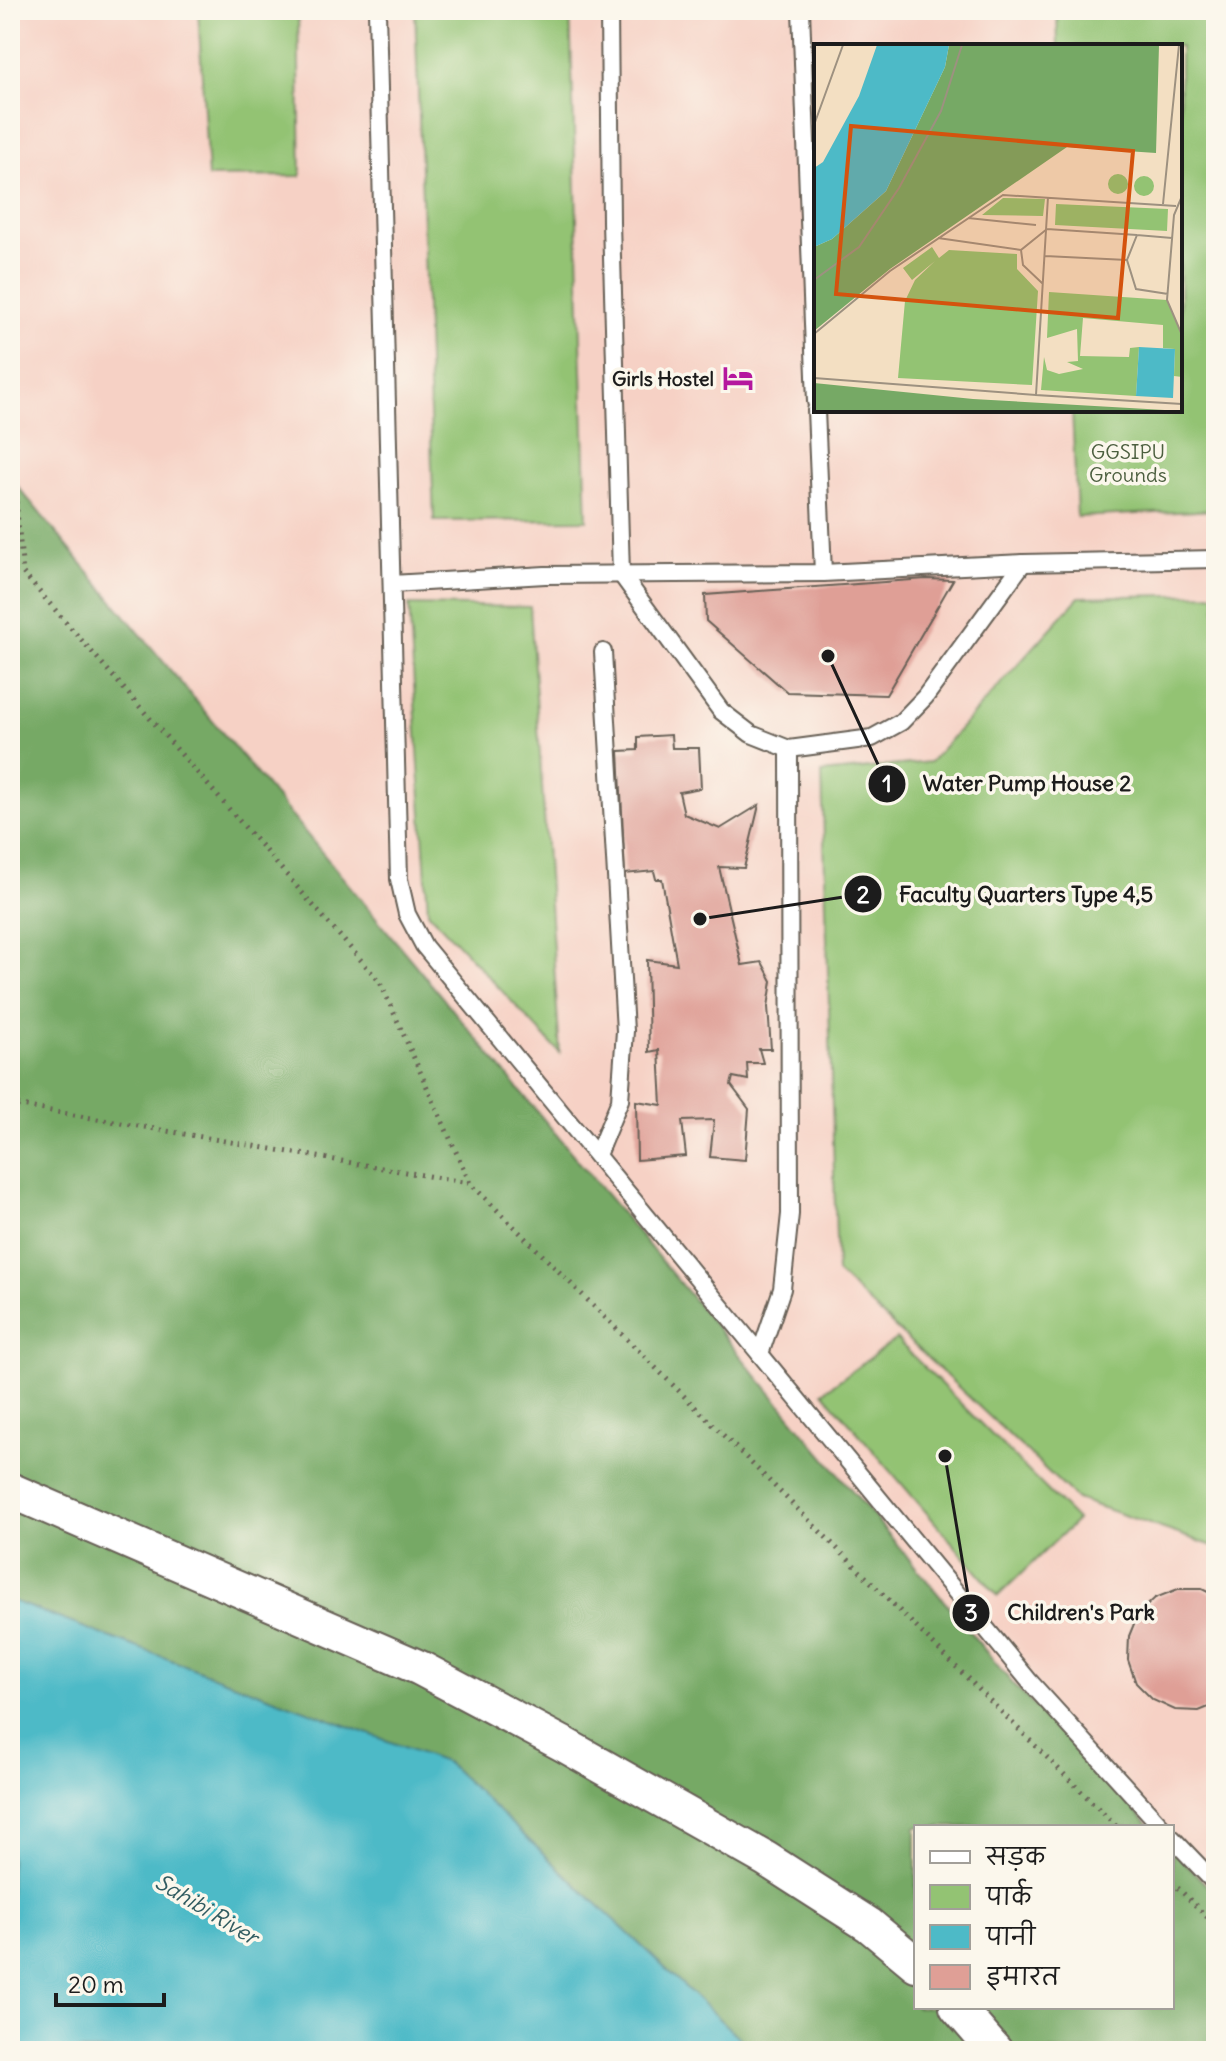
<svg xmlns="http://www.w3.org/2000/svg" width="1226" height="2061" font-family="Delius,'Playpen Sans Deva',sans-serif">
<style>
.built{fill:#f6d1c5;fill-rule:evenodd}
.green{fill:#93c373;stroke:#587048;stroke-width:2}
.forest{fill:#76a965;stroke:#496240;stroke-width:2}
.water{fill:#4dbac7;stroke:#346b72;stroke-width:2}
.building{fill:#df9f96}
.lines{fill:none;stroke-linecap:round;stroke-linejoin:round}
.service-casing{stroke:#676056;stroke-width:20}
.minor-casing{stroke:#676056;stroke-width:38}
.path{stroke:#676056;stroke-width:5;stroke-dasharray:2 6;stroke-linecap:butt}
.service{stroke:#fff;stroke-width:16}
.minor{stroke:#fff;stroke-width:34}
.labels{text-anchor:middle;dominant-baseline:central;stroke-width:7;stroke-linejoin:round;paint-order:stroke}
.poi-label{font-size:20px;font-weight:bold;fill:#1c1c1c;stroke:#fbf7ec;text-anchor:end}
.park-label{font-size:20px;fill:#4c5f3f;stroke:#fbf7ec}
.water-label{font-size:22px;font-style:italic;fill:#305b60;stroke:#fbf7ec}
.inset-road{fill:none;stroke:#9d9180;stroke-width:2}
.view{fill:#d4530e;fill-opacity:0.15;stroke:#d4530e;stroke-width:4}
.inset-edge{fill:none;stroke:#1c1c1c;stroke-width:4}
.leader{fill:none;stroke:#1c1c1c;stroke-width:3}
.callout-dot{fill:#1c1c1c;stroke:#fbf7ec;stroke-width:3}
.mark-label{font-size:24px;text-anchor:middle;font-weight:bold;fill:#fff}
.callout-label{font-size:22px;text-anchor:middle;font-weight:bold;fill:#1c1c1c;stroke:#fbf7ec;stroke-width:7;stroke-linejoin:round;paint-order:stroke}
</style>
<rect width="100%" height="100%" fill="#fbf7ec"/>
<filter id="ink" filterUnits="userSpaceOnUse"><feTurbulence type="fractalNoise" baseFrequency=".0125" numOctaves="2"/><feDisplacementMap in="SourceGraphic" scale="16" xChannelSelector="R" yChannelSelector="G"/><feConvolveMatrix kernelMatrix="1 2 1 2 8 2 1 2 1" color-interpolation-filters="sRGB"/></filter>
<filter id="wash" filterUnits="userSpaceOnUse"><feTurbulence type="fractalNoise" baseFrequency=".006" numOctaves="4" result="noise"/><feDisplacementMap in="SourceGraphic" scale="32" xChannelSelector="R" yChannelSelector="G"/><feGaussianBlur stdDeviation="1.8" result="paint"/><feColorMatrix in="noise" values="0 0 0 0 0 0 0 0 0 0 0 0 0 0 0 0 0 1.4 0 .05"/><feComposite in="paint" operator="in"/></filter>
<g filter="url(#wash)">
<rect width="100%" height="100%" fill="#f3dfc2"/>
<path class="built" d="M10 10H1216V1895L1172 1849V1827H1151L1013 1684 14 482 10 442ZM816 46H1180V410H816Z"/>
<g class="green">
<path d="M198 10H298L301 176 208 177Z"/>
<path d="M415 10H570L587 520 434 521Z"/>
<path d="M1057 10H1216V510L1077 517 1072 410H1180V46H1058Z"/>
<path d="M1216 594V1547L1077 1499 837 1273 822 773 930 762 1079 597Z"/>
<path d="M409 605 530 607 560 1053 428 912Z"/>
<path d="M896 1339 1077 1520 998 1596 823 1392Z"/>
</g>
<path class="forest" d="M10 442 14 482 1013 1684 1151 1827H916V2007H1172V1849L1216 1895V2051H753L447 1763 10 1600Z"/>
<path class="water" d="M10 1600 447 1763 753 2051H10Z"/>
<g id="blocks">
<g class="building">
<path d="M926 579 953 580 886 695 787 692 706 621 705 595Z"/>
<path d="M671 735 672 748H699L701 788 679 792 684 814 720 829 759 805 744 868 719 867 742 965 762 962 772 981 768 1007 771 1049H759L763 1063H747L748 1080 733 1077 731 1085 749 1109 745 1160 710 1157 714 1120 682 1121 686 1156 637 1160 636 1101 662 1105 659 1050 649 1052 647 960 677 964 662 879H656L654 871 625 874 619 751 638 750V737Z"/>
<path d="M1178 1589H1202L1216 1596V1704L1199 1711 1175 1710 1153 1700 1136 1683 1128 1660 1129 1636 1138 1614 1155 1598Z"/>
</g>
</g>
</g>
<g filter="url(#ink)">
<use href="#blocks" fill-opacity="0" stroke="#676056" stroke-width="2"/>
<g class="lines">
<g class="service-casing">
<g id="service">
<path d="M377 10 399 879 407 914 424 946 1030 1682 1162 1827"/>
<path d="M609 10 611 222 621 574 721 711 751 734 789 749 872 738 901 722 925 697 1023 563"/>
<path d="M801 10 816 402"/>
<path d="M816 410 823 573"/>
<path d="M392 584 545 575 823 573 1023 563 1216 559"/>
<path d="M597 1155 620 1100 625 1031 603 652"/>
<path d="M760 1354 782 1289 790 1214 789 749"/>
<path d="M1172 1838 1216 1884"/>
</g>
</g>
<g class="minor-casing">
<g id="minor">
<path d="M10 1490 420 1668 563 1744 766 1859 869 1925 916 1964"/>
<path d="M957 2007 995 2051"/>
</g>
</g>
<g class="path">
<path d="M10 438 23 573 380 982 470 1183 1117 1827"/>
<path d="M10 1104 469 1183"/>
<path d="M1172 1882 1216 1926"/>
</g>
<use href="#service" class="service"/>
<use href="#minor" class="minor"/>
</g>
</g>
<defs>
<g id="hotel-bare" transform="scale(2.4)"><path d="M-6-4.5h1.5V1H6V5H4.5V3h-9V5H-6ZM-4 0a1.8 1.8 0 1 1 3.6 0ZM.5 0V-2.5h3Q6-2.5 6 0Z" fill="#b5179e" stroke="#fbf7ec" stroke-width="2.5" paint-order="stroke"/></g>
</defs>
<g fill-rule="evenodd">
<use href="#hotel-bare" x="738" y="378"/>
</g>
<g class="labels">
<g class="poi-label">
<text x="714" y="378">Girls Hostel</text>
</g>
<g class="park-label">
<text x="1128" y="451">GGSIPU<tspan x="1128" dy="23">Grounds</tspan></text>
</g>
<g class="water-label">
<text transform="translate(207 1909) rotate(31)">Sahibi River</text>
</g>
</g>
<g transform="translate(814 44)">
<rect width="368" height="368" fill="#f3dfc2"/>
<path d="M294 140a10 10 0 1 1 20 0a10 10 0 1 1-20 0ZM320 142a10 10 0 1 1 20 0a10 10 0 1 1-20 0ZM189 154 231 155 229 172 168 171ZM242 160 354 165 353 187 241 181ZM118 203 125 214 135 206 203 210V225L224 247 218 341 84 334 91 257 101 236 121 217 98 236 89 224ZM235 248 353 256 368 291V333L360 332 361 305 349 304V281L269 274 266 312 315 313 316 304 325 303 322 352 227 346 230 313 233 326 245 330 269 325 253 318 264 317 263 285 233 294Z" fill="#93c373"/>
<path d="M135 1H345L342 109 253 103 76 225 0 287V203L18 195 72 147 131 23ZM0 339 159 355 368 367H0Z" fill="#76a965"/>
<path d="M63 1H135L131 23 72 147 18 195 0 203V124L9 118 45 52ZM325 303 361 305 359 354 322 352Z" fill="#4dbac7"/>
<path class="inset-road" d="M0 81 29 1M368 152 360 171 353 256 368 291M234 153 222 351 368 360M349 160 365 1M154 174 222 181M124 194 207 206M231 212 313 216M0 236 45 203 85 144 127 67 148 1M229 240 209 221 207 206 233 185 323 191M354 250 322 245 313 216 323 191 358 194M0 290 76 227 189 151 362 162M0 334 222 351"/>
<path class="view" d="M37 82 319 107 304 274 22 250Z"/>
<rect width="368" height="368" class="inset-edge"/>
</g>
<path class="leader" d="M828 656L887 784M700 919L863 894M945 1456L971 1613"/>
<g class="callout-dot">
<circle cx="828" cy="656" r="8"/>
<circle cx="700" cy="919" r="8"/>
<circle cx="945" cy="1456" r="8"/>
<circle cx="887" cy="784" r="20"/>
<circle cx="863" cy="894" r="20"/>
<circle cx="971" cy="1613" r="20"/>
</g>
<g class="mark-label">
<text x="887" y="792">1</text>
<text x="863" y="903">2</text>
<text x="971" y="1621">3</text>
</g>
<g class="callout-label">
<text x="1027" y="791">Water Pump House 2</text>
<text x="1026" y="902">Faculty Quarters Type 4,5</text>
<text x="1081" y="1620">Children's Park</text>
</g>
<rect width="1226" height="2061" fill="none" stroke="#fbf7ec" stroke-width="40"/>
<rect x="914" y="1825" width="260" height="184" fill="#fbf7ec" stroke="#a29f99" stroke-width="2"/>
<rect x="930" y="1851" width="40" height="12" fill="#ffffff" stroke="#a29f99" stroke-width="2"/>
<text x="986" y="1865" font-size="24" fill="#1c1c1c">सड़क</text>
<rect x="930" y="1885" width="40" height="24" fill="#93c373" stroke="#a29f99" stroke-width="2"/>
<text x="986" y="1905" font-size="24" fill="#1c1c1c">पार्क</text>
<rect x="930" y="1925" width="40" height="24" fill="#4dbac7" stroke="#a29f99" stroke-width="2"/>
<text x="986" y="1945" font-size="24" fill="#1c1c1c">पानी</text>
<rect x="930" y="1965" width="40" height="24" fill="#df9f96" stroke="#a29f99" stroke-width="2"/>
<text x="986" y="1985" font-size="24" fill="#1c1c1c">इमारत</text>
<path d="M56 1993v12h108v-12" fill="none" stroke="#1c1c1c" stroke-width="4"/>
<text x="68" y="1993" font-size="24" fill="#1c1c1c" stroke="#fbf7ec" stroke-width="6" paint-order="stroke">20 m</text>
</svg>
